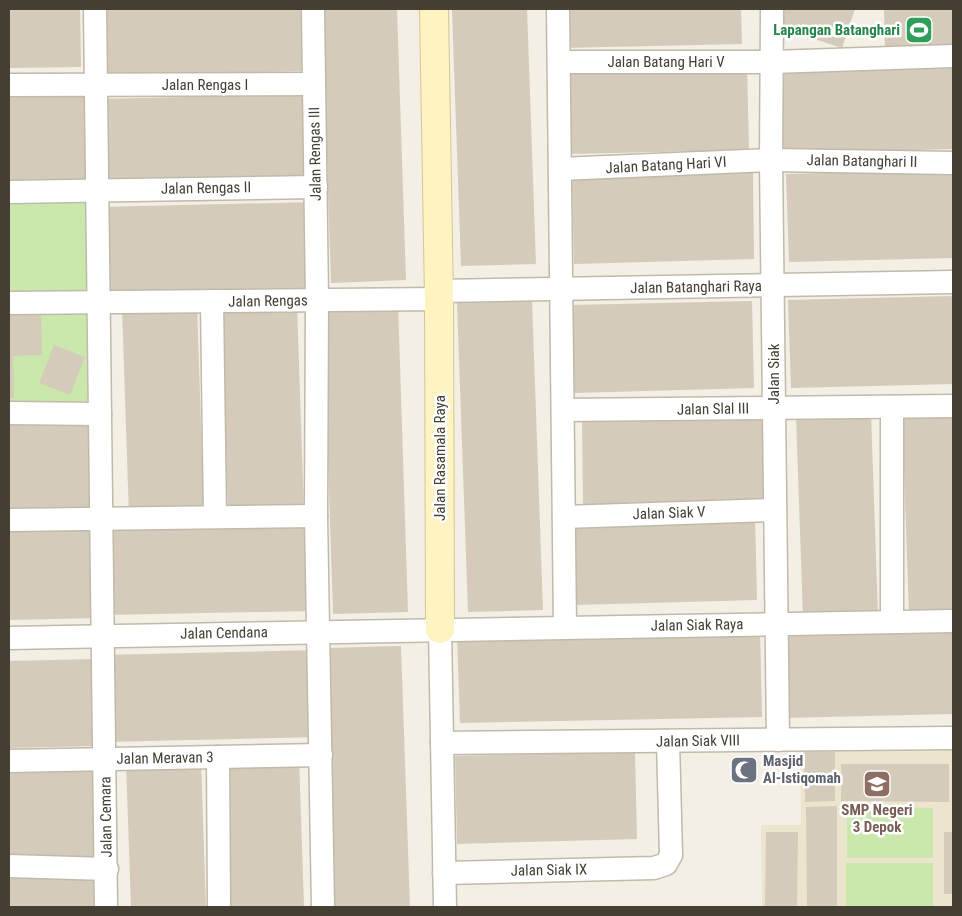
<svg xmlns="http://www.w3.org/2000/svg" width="962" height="916" font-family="'Roboto Condensed',sans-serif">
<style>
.education{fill:#ece5ce}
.green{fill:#cae8ac}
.building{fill:#d4cbba}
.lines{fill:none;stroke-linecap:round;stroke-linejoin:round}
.street-casing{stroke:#c1baaa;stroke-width:25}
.secondary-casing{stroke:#d4c594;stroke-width:30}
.street{stroke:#fff;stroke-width:22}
.secondary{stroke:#fff3c2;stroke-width:28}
.labels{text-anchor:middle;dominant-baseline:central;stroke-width:5;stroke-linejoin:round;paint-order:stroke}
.leisure-label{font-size:15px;font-weight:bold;fill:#27864d;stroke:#fff;text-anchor:end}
.street-label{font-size:15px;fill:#453f34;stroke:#fff}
.worship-label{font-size:15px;font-weight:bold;fill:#5b616d;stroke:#fff;text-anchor:start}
.education-label{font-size:15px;font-weight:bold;fill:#785e54;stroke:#fff}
</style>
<rect width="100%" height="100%" fill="#f3efe5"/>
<path class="education" d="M953 741V907H762L761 825H801L800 744Z"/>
<g class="green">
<path d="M97 189 100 414 9 415V191Z"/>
<path d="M847 807 933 808V858H847Z"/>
<rect x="846" y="863" width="87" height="44"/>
</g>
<g class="building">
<path d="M9 9H80L81 67 9 68Z"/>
<path d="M98 9H304L305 71 100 76Z"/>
<path d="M322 9H397L406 280 331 283Z"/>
<path d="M452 9H527L536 264 461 266Z"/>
<path d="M561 9H741L742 44 562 48Z"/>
<path d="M784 9H855L842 48 778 27Z"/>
<path d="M884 9H953V51L885 52Z"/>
<path d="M953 62V149L782 154 780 66Z"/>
<path d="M747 63 749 150 569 154 567 67Z"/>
<path d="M86 93 88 181 9 183V95Z"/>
<path d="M307 94 309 181 101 186 99 99Z"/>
<path d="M953 170V258L789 262 786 174Z"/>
<path d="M753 172 754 259 574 264 572 176Z"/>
<path d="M314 202 316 289 101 295 99 207Z"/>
<path d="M953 296V384L791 388 788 300Z"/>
<path d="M532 301 543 610 468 612 457 303Z"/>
<path d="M752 301 754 388 574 393 571 305Z"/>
<path d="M398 303 408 612 333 614 323 305Z"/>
<path d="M297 304 304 513 228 515 222 306Z"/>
<path d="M197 305 204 515 129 517 122 308Z"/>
<path d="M41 310 42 355 13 356 14 398H9V311Z"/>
<path d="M54 345 85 357 70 395 39 383Z"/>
<path d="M953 411V613L909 615 902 412Z"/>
<path d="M871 413 878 616 803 618 796 416Z"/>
<path d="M762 415 764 502 583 507 582 419Z"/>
<path d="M93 421 95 508 9 510V423Z"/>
<path d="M755 513 757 600 576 605 574 517Z"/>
<path d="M312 524 314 611 105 615 102 528Z"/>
<path d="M97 530 99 618 9 620V532Z"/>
<path d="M953 626V714L783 718 781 631Z"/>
<path d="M760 629 762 717 460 723 457 636Z"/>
<path d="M401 646 410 907H335L326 648Z"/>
<path d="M318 650 320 737 106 742 104 655Z"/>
<path d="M93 659 95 746 9 748V661Z"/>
<path d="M635 752 637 839 457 844 455 756Z"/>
<path d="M804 752H835V801L805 802Z"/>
<path d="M299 757 304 907H229L224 760Z"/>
<path d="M201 761 206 907H131L126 763Z"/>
<path d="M841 764H949V802L841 801Z"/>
<path d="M103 770 105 857 9 860V772Z"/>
<path d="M837 806V907H807L806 807Z"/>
<path d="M766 832H798L797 907H765Z"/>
<rect x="944" y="832" width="9" height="62"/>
<path d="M100 873 101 907H9V875Z"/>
</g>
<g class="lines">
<g class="street-casing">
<g id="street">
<path d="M95 9 106 907"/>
<path d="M313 9 317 300 316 516 323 907"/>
<path d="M558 9 565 627"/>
<path d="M772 9 771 160 778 740"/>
<path d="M559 62H772L953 56"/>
<path d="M9 85 314 84"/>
<path d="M560 169 771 160 953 163"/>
<path d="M9 192 316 187"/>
<path d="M439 291 953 282"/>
<path d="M212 301 215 516"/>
<path d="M9 303 439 299"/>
<path d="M563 410 953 406"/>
<path d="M9 413 100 414"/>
<path d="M564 517 775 510"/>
<path d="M9 520 316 516"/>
<path d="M892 622V407"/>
<path d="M440 629 445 907"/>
<path d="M9 638 953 621"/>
<path d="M442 743 953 738"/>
<path d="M218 757 219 907"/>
<path d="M9 761 321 755"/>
<path d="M9 866 107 869"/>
<path d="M444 873 654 868 666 864 671 855 668 741"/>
</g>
</g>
<g class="secondary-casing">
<path id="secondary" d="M434 9 439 299 440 629"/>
</g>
<use href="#street" class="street"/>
<use href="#secondary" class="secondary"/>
</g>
<defs>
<g id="stadium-square" transform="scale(1.4375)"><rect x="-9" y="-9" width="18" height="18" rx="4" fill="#2e9e5b" stroke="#fff"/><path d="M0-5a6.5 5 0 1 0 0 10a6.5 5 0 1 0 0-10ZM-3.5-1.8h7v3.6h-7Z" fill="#fff"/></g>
<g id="mosque-square" transform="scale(1.4375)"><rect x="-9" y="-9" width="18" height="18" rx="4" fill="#6b7280" stroke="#fff"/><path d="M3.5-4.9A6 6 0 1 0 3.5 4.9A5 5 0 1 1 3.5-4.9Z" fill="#fff"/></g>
<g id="school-square" transform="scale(1.4375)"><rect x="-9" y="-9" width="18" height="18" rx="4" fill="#8d6e63" stroke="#fff"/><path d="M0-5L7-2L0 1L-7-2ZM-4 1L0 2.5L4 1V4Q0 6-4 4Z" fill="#fff"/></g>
</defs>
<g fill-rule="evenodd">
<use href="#stadium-square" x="919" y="30"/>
<use href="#mosque-square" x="744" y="770"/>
<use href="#school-square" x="877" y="784"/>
</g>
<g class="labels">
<g class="leisure-label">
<text x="900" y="30">Lapangan Batanghari</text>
</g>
<g class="street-label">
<text x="666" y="62">Jalan Batang Hari V</text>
<text x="205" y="85">Jalan Rengas I</text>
<text transform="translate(315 154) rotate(-91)">Jalan Rengas III</text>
<text transform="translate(862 161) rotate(1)">Jalan Batanghari II</text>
<text transform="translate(666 165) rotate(-3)">Jalan Batang Hari VI</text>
<text transform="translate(206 188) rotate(-1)">Jalan Rengas II</text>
<text transform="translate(696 287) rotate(-1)">Jalan Batanghari Raya</text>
<text transform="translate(268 301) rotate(-1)">Jalan Rengas</text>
<text transform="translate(774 374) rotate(-90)">Jalan Siak</text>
<text transform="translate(713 409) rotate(-1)">Jalan Slal III</text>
<text transform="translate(440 458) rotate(-90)">Jalan Rasamala Raya</text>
<text transform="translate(669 513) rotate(-2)">Jalan Siak V</text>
<text transform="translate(697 625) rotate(-1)">Jalan Siak Raya</text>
<text transform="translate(224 633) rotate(-1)">Jalan Cendana</text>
<text transform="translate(698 741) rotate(-1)">Jalan Siak VIII</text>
<text transform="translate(165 758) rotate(-1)">Jalan Meravan 3</text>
<text transform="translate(106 817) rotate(-91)">Jalan Cemara</text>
<text transform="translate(549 870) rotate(-1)">Jalan Siak IX</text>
</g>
<g class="worship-label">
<text x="763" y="761">Masjid<tspan x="763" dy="17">Al-Istiqomah</tspan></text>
</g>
<g class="education-label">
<text x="877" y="810">SMP Negeri<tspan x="877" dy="17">3 Depok</tspan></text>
</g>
</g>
<rect width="962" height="916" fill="none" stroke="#453f34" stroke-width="20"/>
</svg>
